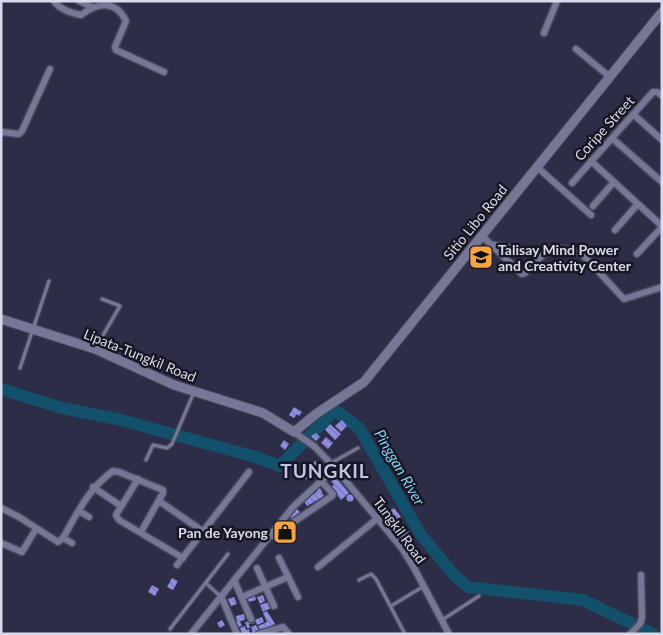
<svg xmlns="http://www.w3.org/2000/svg" width="663" height="635" font-family="Lato,sans-serif">
<style>
.lines{fill:none;stroke-linecap:round;stroke-linejoin:round}
.river{stroke:#12506b;stroke-width:12}
.building{fill:url(#building-back-hatch)}
.lane-casing{stroke:#48485e;stroke-width:5.5}
.street-casing{stroke:#48485e;stroke-width:9}
.secondary-casing{stroke:#48485e;stroke-width:11}
.lane{stroke:#767796;stroke-width:3}
.street{stroke:#767796;stroke-width:6}
.secondary{stroke:#767796;stroke-width:9}
.labels{text-anchor:middle;dominant-baseline:central;stroke-width:5;stroke-linejoin:round;paint-order:stroke}
.street-label{font-size:14px;fill:#d8d9ea;stroke:#171723}
.poi-label{font-size:14px;font-weight:bold;fill:#d8d9ea;stroke:#171723;text-anchor:start}
.water-label{font-size:15px;font-style:italic;fill:#89d4fb;stroke:#171723}
.district-label{font-size:19px;font-weight:bold;letter-spacing:1px;fill:#c1c3e4;stroke:#171723}
</style>
<defs>
<pattern id="building-back-hatch" width="6" height="6" patternUnits="userSpaceOnUse" patternTransform="scale(1.25)"><rect width="6" height="6" fill="#8f8ee3"/><path d="M-1 5l2 2M0 0l6 6M5-1l2 2" fill="none" stroke="#7877b4"/></pattern>
</defs>
<rect width="100%" height="100%" fill="#2d2d47"/>
<g class="lines">
<path class="river" d="M1 389 62 408 121 420 252 456 280 466 335 410 359 428 421 535 454 575 468 587 583 600 653 634"/>
</g>
<g class="building">
<path d="M294 407 302 412 299 416 297 414 294 418 289 415Z"/>
<path d="M342 420 347 426 341 432 335 426Z"/>
<path d="M330 424 341 434 335 440 325 430Z"/>
<path d="M316 433 320 437 316 441 311 436Z"/>
<path d="M326 437 333 443 328 449 321 443Z"/>
<path d="M284 440 289 444 285 450 280 446Z"/>
<path d="M315 461 320 467 307 480 302 475Z"/>
<path d="M334 475 349 493 341 500 331 487 334 485 331 481Z"/>
<path d="M319 486 324 496 307 506 303 500 317 492 315 488Z"/>
<circle cx="350" cy="498" r="3.5"/>
<path d="M296 508 300 512 292 519 289 516Z"/>
<path d="M394 508 401 517 390 525 383 516Z"/>
<path d="M404 528 409 532 403 540 398 536Z"/>
<path d="M172 578 178 581 173 590 167 587Z"/>
<path d="M152 585 159 589 155 596 148 592Z"/>
<path d="M254 593 256 600 249 602 246 596Z"/>
<path d="M263 595 265 601 260 604 257 597Z"/>
<path d="M234 597 237 604 231 606 228 599Z"/>
<path d="M268 602 271 608 263 612 260 605Z"/>
<path d="M267 611 275 624 260 631 258 626 267 622 263 613Z"/>
<path d="M244 614 245 620 240 621 242 626 235 628 234 623 237 622 236 616Z"/>
<path d="M262 617 264 622 257 625 255 620Z"/>
<path d="M222 620 225 625 220 628 217 623Z"/>
<path d="M254 620 255 623 249 624 250 628H247L245 622Z"/>
<path d="M256 625 259 631 253 633 251 627Z"/>
<path d="M245 626 246 630 249 629 250 633 242 634 240 628Z"/>
</g>
<g class="lines">
<g class="lane-casing">
<g id="lane">
<path d="M492 243 517 247"/>
<path d="M95 349 120 306 102 299"/>
<path d="M20 368 49 281"/>
<path d="M146 460 153 445 167 448 172 444 194 392"/>
<path d="M331 463 358 448"/>
<path d="M359 580 371 574 376 579 405 634"/>
<path d="M206 583 220 596"/>
<path d="M391 606 424 586"/>
<path d="M442 620 479 596"/>
<path d="M170 629 228 554"/>
</g>
</g>
<g class="street-casing">
<g id="street">
<path d="M54 1C60 10 71 13 81 15 98 2 116 0 126 21L115 47 116 50 164 72"/>
<path d="M79 1 92 7"/>
<path d="M544 33 557 1"/>
<path d="M576 49 610 77"/>
<path d="M633 114 662 140"/>
<path d="M1 132 19 134 22 131 50 69"/>
<path d="M613 139 662 182"/>
<path d="M591 161 662 226"/>
<path d="M537 167 591 215"/>
<path d="M572 183 653 92H657L662 96"/>
<path d="M593 206 613 183"/>
<path d="M615 230 637 205"/>
<path d="M482 236 522 274 525 273 549 249C558 247 574 250 582 254L624 299 662 287"/>
<path d="M637 254 662 227"/>
<path d="M294 432 315 447 335 468 401 547 413 566 449 634"/>
<path d="M138 479 116 515 119 520 183 558"/>
<path d="M93 487 121 506"/>
<path d="M159 501 204 532"/>
<path d="M1 508 19 517 58 542 63 538C78 512 88 489 113 471L119 472 163 490V493L141 532"/>
<path d="M79 511 89 517"/>
<path d="M273 536 332 496 333 494 321 481"/>
<path d="M63 538 72 543"/>
<path d="M1 543 22 552 36 529"/>
<path d="M279 558 298 597"/>
<path d="M177 565 249 472"/>
<path d="M318 567 378 518"/>
<path d="M257 568 274 606"/>
<path d="M234 580 251 619"/>
<path d="M221 596 237 634"/>
<path d="M242 597 288 577"/>
<path d="M191 634 293 507 335 468"/>
<path d="M259 634 283 627 289 634"/>
<path d="M630 634 640 624 642 618 641 575"/>
</g>
</g>
<g class="secondary-casing">
<path id="secondary" d="M1 319 95 349 174 385 263 413 294 432 316 414 364 382 662 12"/>
</g>
<use href="#lane" class="lane"/>
<use href="#street" class="street"/>
<use href="#secondary" class="secondary"/>
</g>
<defs>
<g id="school-square" transform="scale(1.25)"><rect x="-9" y="-9" width="18" height="18" rx="4" fill="#f4a443" stroke="#171723"/><path d="M0-5L7-2L0 1L-7-2ZM-4 1L0 2.5L4 1V4Q0 6-4 4Z" fill="#111"/></g>
<g id="shop-square" transform="scale(1.25)"><rect x="-9" y="-9" width="18" height="18" rx="4" fill="#f4a443" stroke="#171723"/><path d="M-5-2.5h2.3a2.7 3.5 0 0 1 5.4 0H5L5.5 6h-11ZM-1.5-2.5h3a1.5 2.3 0 0 0-3 0Z" fill="#111"/></g>
</defs>
<g fill-rule="evenodd">
<use href="#school-square" x="481" y="257"/>
<use href="#shop-square" x="285" y="532"/>
</g>
<g class="labels">
<g class="street-label">
<text transform="translate(604 128) rotate(-48)">Coripe Street</text>
<text transform="translate(475 222) rotate(-51)">Sitio Libo Road</text>
<text transform="translate(140 355) rotate(22)">Lipata-Tungkil Road</text>
<text transform="translate(400 530) rotate(54)">Tungkil Road</text>
</g>
<g class="poi-label">
<text x="498" y="249">Talisay Mind Power<tspan x="498" dy="16">and Creativity Center</tspan></text>
<text x="268" y="532" text-anchor="end">Pan de Yayong</text>
</g>
<g class="water-label">
<text transform="translate(400 467) rotate(60)">Pinggan River</text>
</g>
<g class="district-label">
<text x="325" y="470">TUNGKIL</text>
</g>
</g>
<rect width="663" height="635" fill="none" stroke="#d8d9ea" stroke-width="5"/>
</svg>
